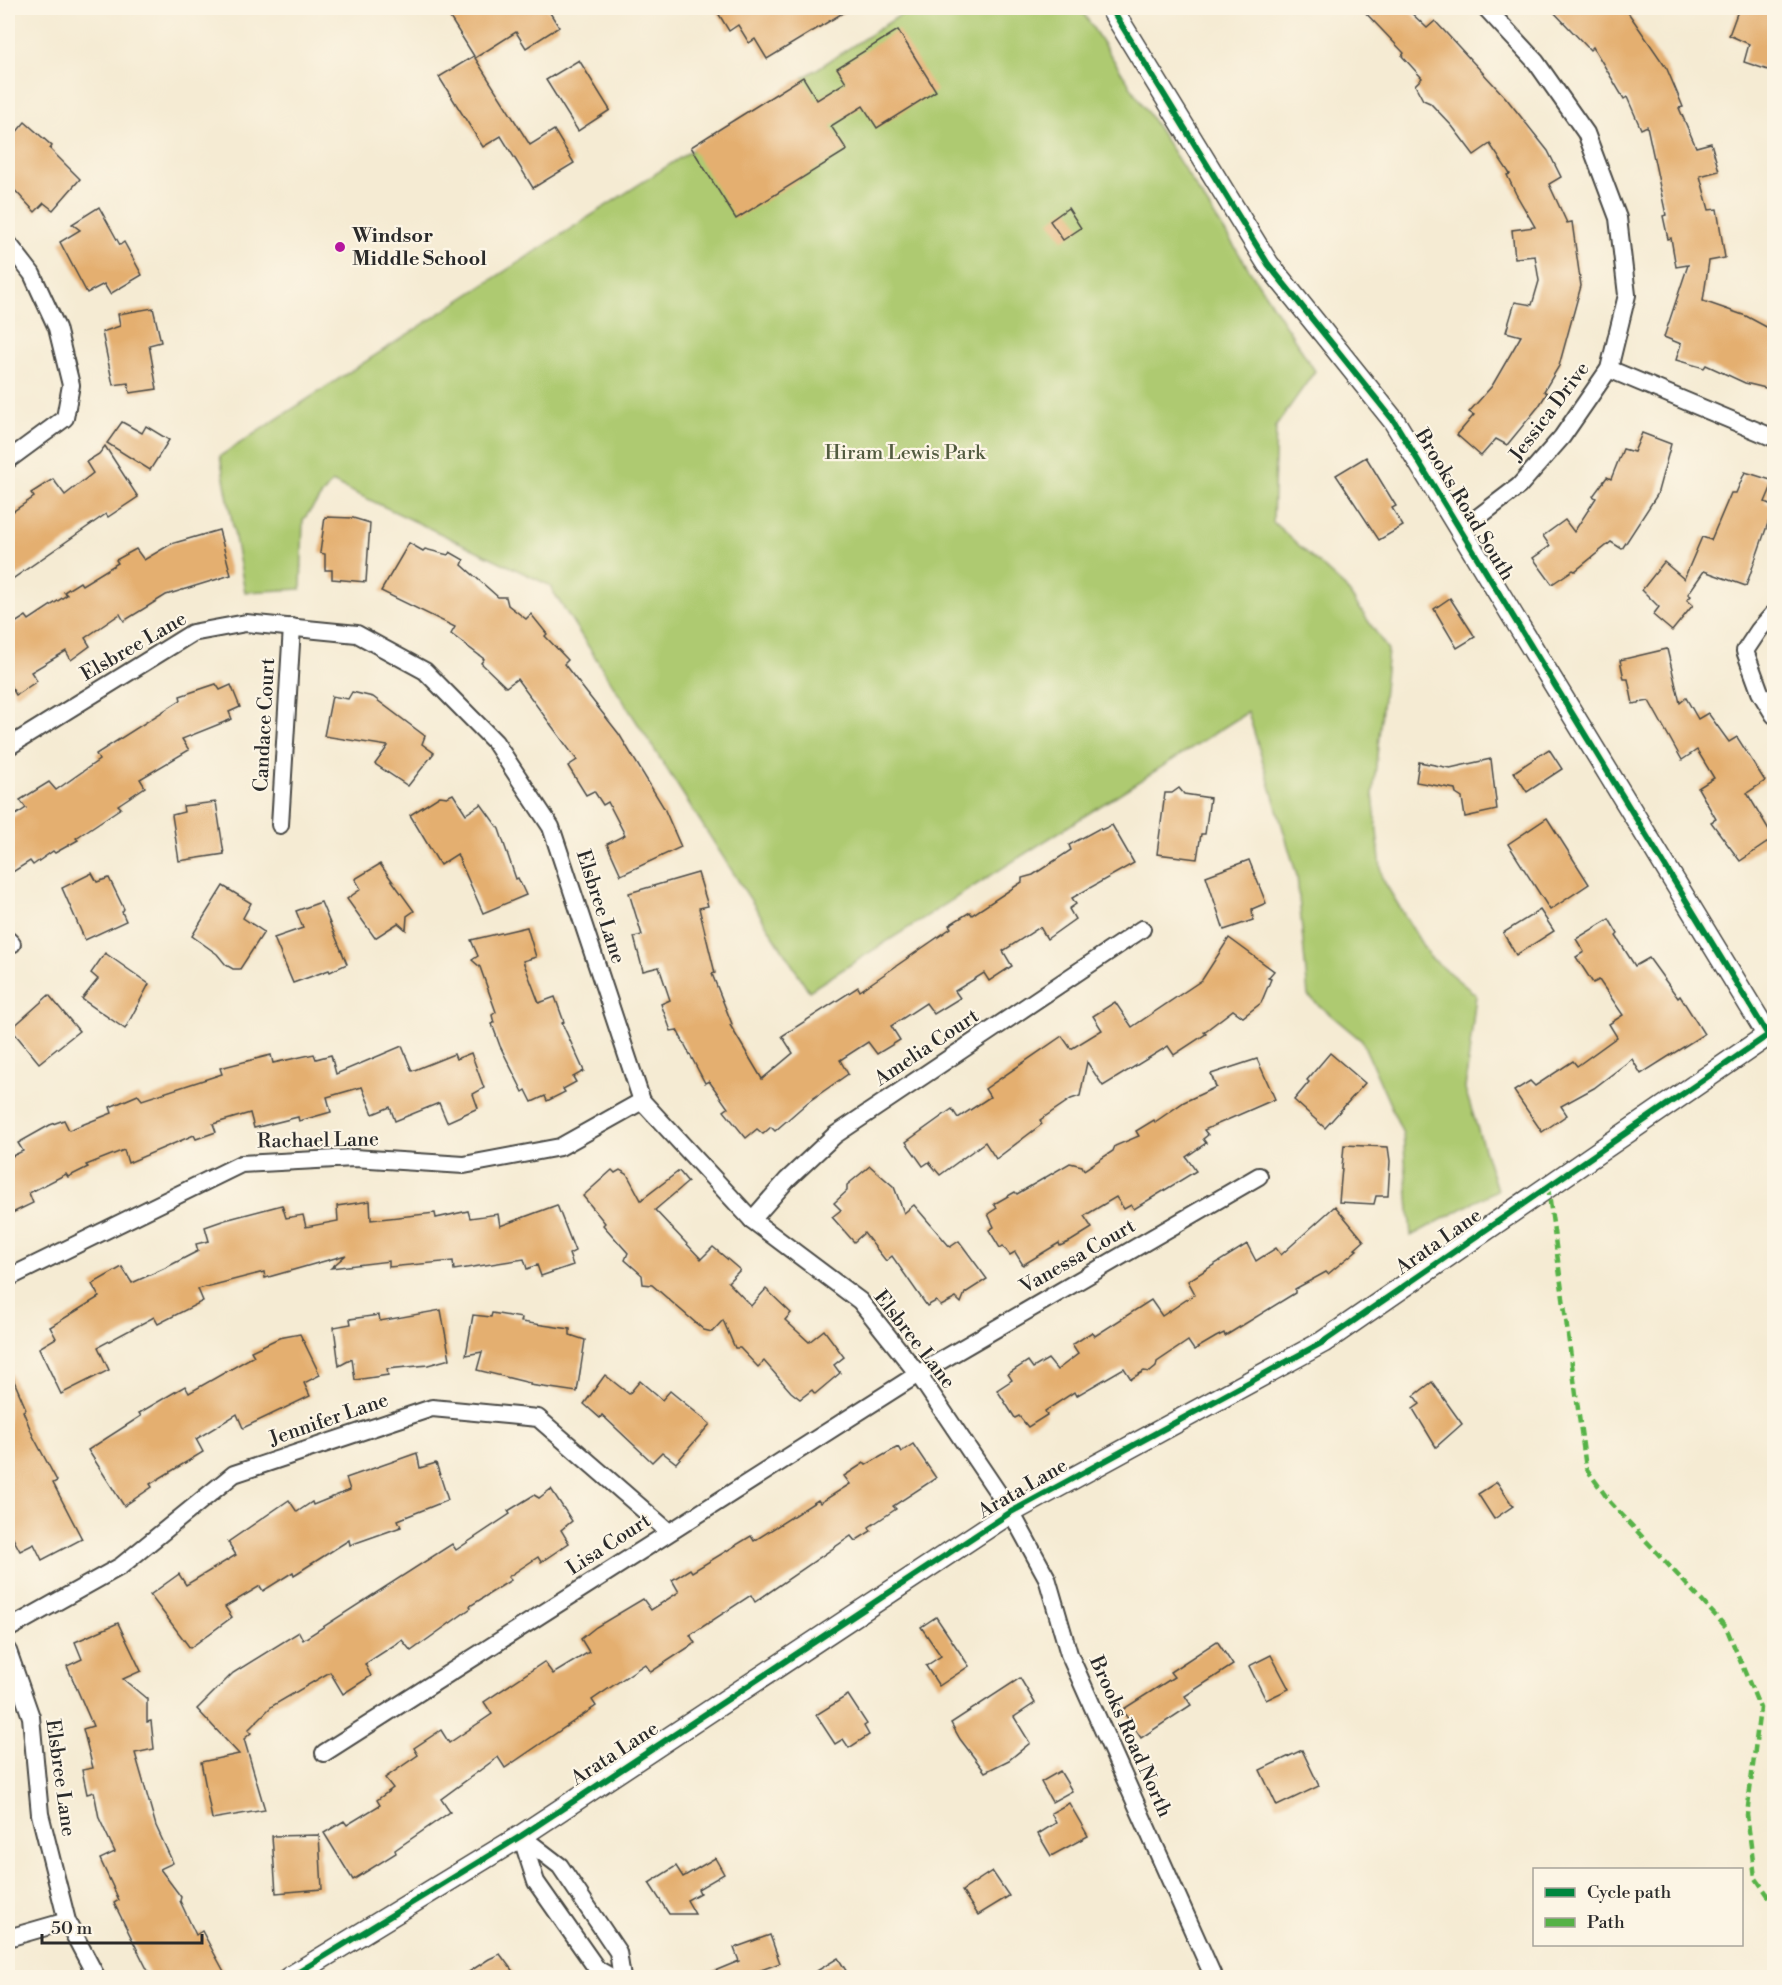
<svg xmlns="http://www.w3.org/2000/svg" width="1782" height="1985" font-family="'Libre Bodoni',serif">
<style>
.green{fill:#aeca71;stroke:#6c7a4e;stroke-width:1.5}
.building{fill:#e4af6f}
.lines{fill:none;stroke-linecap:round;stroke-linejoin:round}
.minor-casing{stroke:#494844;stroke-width:20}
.tertiary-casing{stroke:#494844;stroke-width:24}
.minor{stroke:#fff;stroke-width:16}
.tertiary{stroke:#fff;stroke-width:21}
.quiet{stroke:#56b246;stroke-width:4.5;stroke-dasharray:9 4.5;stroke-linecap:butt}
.cycleway-casing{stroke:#fcf5e5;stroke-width:10}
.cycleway{stroke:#00873e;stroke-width:6}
.poi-dot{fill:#b5179e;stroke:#fcf5e5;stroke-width:2}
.labels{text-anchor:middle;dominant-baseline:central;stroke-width:4.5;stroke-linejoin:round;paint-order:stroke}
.poi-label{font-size:20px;font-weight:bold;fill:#2b2b2b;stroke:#fcf5e5;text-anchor:start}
.street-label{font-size:20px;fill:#2b2b2b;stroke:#fcf5e5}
.park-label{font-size:20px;fill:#525b40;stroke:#fcf5e5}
</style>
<rect width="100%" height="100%" fill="#fcf5e5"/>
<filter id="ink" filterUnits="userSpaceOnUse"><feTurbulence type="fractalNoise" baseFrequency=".0167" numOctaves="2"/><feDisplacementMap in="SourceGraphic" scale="12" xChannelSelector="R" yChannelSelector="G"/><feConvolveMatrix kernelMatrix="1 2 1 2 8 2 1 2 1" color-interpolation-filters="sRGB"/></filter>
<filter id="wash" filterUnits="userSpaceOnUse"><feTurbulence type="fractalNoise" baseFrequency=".008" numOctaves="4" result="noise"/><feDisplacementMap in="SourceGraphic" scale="24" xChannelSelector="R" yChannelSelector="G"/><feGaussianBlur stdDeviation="1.35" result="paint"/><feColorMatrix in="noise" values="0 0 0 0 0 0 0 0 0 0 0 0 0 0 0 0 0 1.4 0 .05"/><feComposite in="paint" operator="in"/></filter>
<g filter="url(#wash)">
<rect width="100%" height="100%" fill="#f5ebd3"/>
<path class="green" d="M911 8H1080L1315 371 1276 426 1273 522 1345 587 1388 650 1373 794 1382 878 1429 956 1476 995 1465 1089 1497 1190 1411 1236 1403 1134 1362 1041 1308 996 1297 876 1248 712 809 991 549 585 332 482 303 520 301 589 245 592 220 456Z"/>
<g id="blocks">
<g class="building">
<path d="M444 8H547L559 27 526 48 516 32 475 58 530 145 554 130 574 163 533 188 501 136 483 147 439 77 474 56Z"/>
<path d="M715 8H851L767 59 755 39 749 43 738 25 729 31Z"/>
<path d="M1361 8H1406L1427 28 1435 21 1506 98 1548 151 1561 177 1549 184 1567 223 1572 222 1581 286 1559 366 1544 391 1547 393 1539 406 1507 445 1496 439 1481 456 1457 435 1474 415 1469 412 1492 386 1521 336 1506 332 1515 302 1532 305 1539 281 1535 256 1515 258 1512 230 1535 227 1516 194 1507 175 1510 174 1490 144 1474 155 1452 126 1430 103 1423 100 1415 85 1422 78 1402 56 1404 53Z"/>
<path d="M1550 8H1625L1667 69 1683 107 1679 108 1696 147 1711 143 1719 171 1700 176 1709 210 1717 209 1725 258 1709 261 1703 301 1746 316 1774 331V390L1745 383 1706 365 1704 368 1676 360 1681 344 1664 337 1688 265 1676 267 1671 238 1668 239 1663 216 1666 215 1647 126 1641 129 1627 97 1624 99 1593 47 1590 50Z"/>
<path d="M1739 8H1774V60L1771 71 1744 62 1749 44 1729 35Z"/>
<path d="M898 30 936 91 877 128 863 106 831 126 847 150 736 219 691 147 803 77 817 100 846 82 837 68Z"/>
<path d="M579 60 610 110 578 131 546 80Z"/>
<path d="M25 122 52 146 50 149 80 179 53 210 44 203 35 212 8 183V142Z"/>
<path d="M99 207 120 245 124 242 142 275 110 294 104 284 87 293 60 242 80 230 72 224Z"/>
<path d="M1068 208 1081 228 1063 240 1050 221Z"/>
<path d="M153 308 161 342 149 345 157 389 130 393 128 383 113 385 102 332 120 326 118 314Z"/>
<path d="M122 422 142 433 146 426 169 440 150 470 107 443Z"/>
<path d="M1642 433 1671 444 1657 495 1622 549 1611 542 1575 571 1573 570 1552 584 1533 558 1550 546 1543 536 1565 520 1574 532 1596 498 1593 496 1607 477 1611 479 1623 449 1634 452Z"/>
<path d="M105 446 138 497 108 517 106 514 8 582V515L34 497 31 493 53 479 65 495 93 473 86 462 99 454Z"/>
<path d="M1366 457 1396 506 1392 508 1403 526 1379 540 1336 475Z"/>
<path d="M1745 472 1774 481 1765 502 1774 506 1746 586 1704 571 1688 594 1691 596 1687 600 1693 605 1672 631 1653 615 1659 607 1642 590 1664 562 1684 579 1702 537 1711 540 1731 493H1736Z"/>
<path d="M325 517 353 518 370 523 366 582 332 579V570H325V554L320 553Z"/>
<path d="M219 530 231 575 166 595 124 621 120 614 85 638 90 646 71 660 66 651 31 672 37 681 16 695 8 682V633L12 630 10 626 26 616 29 620 67 595 64 592 80 582 82 585 118 563 116 560 136 549 144 560 171 544Z"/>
<path d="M409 543 423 551 425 549 448 555 450 552 464 560 462 565 498 597H506L508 605 526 619 531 614 547 634 545 636 568 660 564 664 619 734 664 808 681 847 621 875 607 844 625 835 608 802 603 805 594 791 586 795 568 766 577 760 517 679 506 687 481 663 484 659 451 634 455 627 381 591Z"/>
<path d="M1450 598 1475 637 1457 648 1434 609Z"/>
<path d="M1667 649 1680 703 1686 698 1698 719 1708 713 1729 742 1737 737 1765 781 1747 793 1774 838 1740 861 1711 822 1716 819 1698 788 1714 778 1697 750 1682 760 1649 701 1633 704 1628 679H1624L1620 660Z"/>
<path d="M216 684 220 690 231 685 240 707 229 712 232 719 182 739 189 750 140 779 145 787 118 805 121 808 76 838 78 840 55 853 53 851 33 865 30 861 8 875V820L26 808 20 800 49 782 56 790 99 760 96 754 181 700 180 696Z"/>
<path d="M352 692 373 697 425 736 422 744 434 753 408 786 375 764 388 746 324 736 332 696 348 699Z"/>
<path d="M1549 749 1562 769 1527 792 1514 772Z"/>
<path d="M1491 759 1497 810 1465 817 1462 798 1456 794 1455 789 1416 782 1419 762 1450 768Z"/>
<path d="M1179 788 1184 794 1210 798 1205 834H1201L1197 859 1157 854 1165 793H1172Z"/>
<path d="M453 794 466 814 481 804 499 829 516 879 518 878 526 895 483 913 457 854 440 865 410 815 440 796 447 797Z"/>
<path d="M216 802 224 854 179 861 172 815 184 812 183 806Z"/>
<path d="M1547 818 1589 884 1550 910 1508 844Z"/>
<path d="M1112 825 1134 863 1072 898 1076 904 1069 909 1075 919 1047 939 1040 927 1003 951 1012 966 989 981 984 973 955 991 960 998 934 1014 926 1003 891 1026 900 1040 877 1054 868 1042 840 1060 848 1074 808 1102 775 1131 771 1127 763 1134 757 1129 746 1138 724 1111 728 1108 709 1081 705 1083 677 1030 671 1031 661 1004 670 1000 659 967 643 971 634 937 642 935 629 893 698 873 708 906 699 908 715 973 712 974 732 1024 730 1025 762 1079 793 1053 782 1036 858 987 860 991 951 928 949 925 970 912 972 915 1022 882V878L1033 875 1071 850 1069 845 1100 828 1101 830Z"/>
<path d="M1249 860 1266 903 1252 909 1253 920 1224 930 1206 876Z"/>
<path d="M380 864 414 911 407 916 406 930 398 923 375 938 347 899 361 889 355 879Z"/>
<path d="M92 873 97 882 109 878 124 909 122 912 126 921 85 940 62 888Z"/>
<path d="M223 886 251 903 243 918 264 932 240 969H233L226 965 217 954 192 936Z"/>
<path d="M321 902 347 964 330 972 329 970 293 983 274 938 303 928 296 911Z"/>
<path d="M1540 910 1554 931 1516 955 1503 933Z"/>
<path d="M1609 919 1618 934 1616 936 1635 966 1649 958 1678 998 1680 996 1704 1034 1641 1074 1632 1059 1594 1088 1561 1106 1567 1115 1542 1132 1514 1091 1530 1081 1535 1086 1573 1061 1577 1066 1617 1037 1609 1024 1623 1015 1599 980 1593 983 1576 957 1584 952 1576 939Z"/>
<path d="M527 927 536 957 523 961 539 1003 555 997 564 1022 562 1023 584 1071 573 1077 576 1082 563 1089 565 1092 547 1101 545 1096 532 1102 526 1090 523 1092 500 1046 492 1024 494 1023 492 1015 496 1012 480 967 472 960 478 956 471 940Z"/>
<path d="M1229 938 1274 971 1268 978 1271 979 1261 1003 1243 1017 1233 1010 1204 1032 1206 1034 1174 1055 1168 1046 1103 1086 1087 1062 1080 1096 1071 1099 1040 1120 1042 1124 996 1159 985 1142 940 1175 929 1162 923 1166 906 1142 952 1109 958 1118 990 1097 985 1089 1062 1036 1071 1049 1102 1030 1093 1016 1115 1002 1132 1027 1202 980Z"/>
<path d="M105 953 149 984 125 1029 82 999 98 979 91 973Z"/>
<path d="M49 995 79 1031 39 1063 11 1029Z"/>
<path d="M402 1046 412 1071 454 1054 456 1059 471 1053 484 1088 473 1094 478 1108 447 1122 439 1103 395 1121 390 1107 373 1114 362 1087 327 1097 331 1112 299 1121 298 1117 254 1128 250 1113 213 1124 216 1132 196 1139 194 1135 128 1163 124 1150 86 1165 88 1167 68 1177 66 1174 29 1193 33 1203 8 1215V1158L23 1151 18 1143 50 1125 64 1120 69 1130 112 1113 110 1107 138 1095 142 1100 222 1074 220 1068 271 1055 273 1063 314 1054 316 1059 331 1055 336 1074Z"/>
<path d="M1330 1053 1365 1083 1325 1128 1294 1100 1309 1082 1307 1080Z"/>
<path d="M1257 1059 1275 1099 1204 1130 1208 1135 1203 1139 1206 1143 1186 1157 1196 1171 1134 1209 1131 1205 1124 1209 1116 1197 1084 1216 1092 1228 1071 1241 1060 1246 1059 1243 1023 1265 1015 1252 1010 1255 1003 1246 1000 1248 989 1230 994 1227 988 1214 997 1208 994 1204 1015 1192 1017 1194 1070 1163 1082 1166 1084 1170 1113 1151 1115 1146 1139 1136 1136 1131 1154 1120 1155 1122 1184 1102 1216 1087 1211 1074Z"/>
<path d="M1344 1145 1388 1147 1390 1161 1388 1196H1376L1374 1204 1339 1202Z"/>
<path d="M870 1166 894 1187 904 1213 914 1205 950 1247 959 1241 987 1279 965 1293 961 1303 956 1298 941 1306 936 1301 927 1306 892 1256 886 1261 864 1233 854 1242 832 1217 841 1210 834 1203 847 1191V1185Z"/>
<path d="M612 1170 615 1173 620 1170 627 1174 641 1200 679 1171 688 1182 655 1210 701 1259 713 1247 740 1270 728 1282 751 1306 766 1289 791 1313 785 1320 809 1342 824 1330 844 1357 834 1365 840 1373 815 1394 812 1390 800 1399 791 1392 764 1361 758 1367 740 1348H735L723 1320 712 1332 704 1330 652 1285 643 1284 642 1275 625 1260 628 1253 603 1225 605 1223 583 1196Z"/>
<path d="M370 1201 371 1220 435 1213 436 1218 468 1211 470 1218 498 1214 500 1226 557 1205 575 1251 569 1254 573 1265 541 1276 537 1265 527 1269 524 1259 454 1270 453 1261 389 1267V1261L331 1268 346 1255 265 1278 264 1272 198 1289 203 1301 158 1324 154 1317 98 1347 109 1370 61 1394 39 1348 56 1338 50 1327 99 1297 92 1284 122 1267 132 1283 165 1268 198 1251 196 1244 209 1241 205 1227 225 1220 282 1205 286 1218 303 1215 306 1227 338 1221 337 1206Z"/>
<path d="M1335 1206 1364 1241 1355 1249 1357 1250 1328 1274 1326 1272 1295 1289V1293L1225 1336 1224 1333 1216 1337 1194 1350 1188 1341 1157 1362 1156 1367 1150 1372 1144 1371 1131 1379 1124 1368 1076 1396 1074 1392 1045 1411 1047 1415 1028 1427 1019 1416 1015 1418 997 1390 1012 1380 1008 1374 1028 1361 1033 1368 1048 1359 1057 1370 1078 1354 1072 1345 1092 1332 1095 1336 1151 1300 1162 1316 1195 1294 1188 1281 1247 1244 1256 1261 1276 1248 1281 1255Z"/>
<path d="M441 1310 450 1359 428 1365 387 1369 388 1375 355 1380 352 1359 339 1366 334 1327 351 1324 350 1319 379 1315 380 1321Z"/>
<path d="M492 1313 522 1318 521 1322 570 1329V1335L585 1340 577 1392 530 1385V1383L477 1370 482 1352 466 1355 473 1315 491 1317Z"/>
<path d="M300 1334 320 1375 304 1383 310 1396 243 1428 237 1414 196 1439 203 1452 150 1484 152 1487 124 1506 88 1450 141 1416 139 1413 185 1386 189 1393 254 1356 251 1351 279 1338Z"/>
<path d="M8 1367 26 1409 23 1411 33 1436 57 1481 53 1483 82 1539 42 1560 34 1544 20 1551 8 1529Z"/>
<path d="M605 1375 629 1394 640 1381 662 1400 670 1391 710 1424 676 1463 662 1452 652 1462 602 1415 600 1418 584 1404Z"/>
<path d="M1432 1382 1462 1424 1436 1447 1413 1409 1420 1404 1414 1396Z"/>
<path d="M913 1444 936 1478 893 1506 896 1509 869 1527 871 1531 855 1541 851 1536 755 1602 751 1595 690 1635 695 1643 651 1672 645 1664 592 1700 596 1706 505 1768 498 1757 441 1799 450 1812 395 1850 396 1853 353 1880 324 1833 344 1821 347 1825 380 1805 377 1800 393 1788 385 1778 418 1755 414 1748 441 1730 449 1743 492 1714 484 1702 544 1662 553 1674 589 1652 581 1639 596 1627 643 1599 651 1610 679 1592 672 1580 690 1569 692 1572 751 1536 754 1541 818 1500 820 1503 850 1484 844 1476 864 1463 866 1465 898 1447 901 1452Z"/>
<path d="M417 1453 420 1468 436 1463 448 1500 398 1520 401 1527 350 1545 349 1540 294 1575 293 1572 263 1591 260 1586 225 1607 232 1617 190 1648 150 1595 179 1574 186 1585 236 1555 228 1542 289 1500 297 1512 312 1502 313 1505 350 1490 346 1478Z"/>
<path d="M1497 1482 1513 1506 1494 1519 1478 1494Z"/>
<path d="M551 1489 572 1521 561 1530 569 1543 541 1562 538 1557 508 1577 511 1580 470 1606 471 1608 411 1651 402 1640 365 1664 371 1676 343 1694 330 1672 272 1706 248 1730 251 1733 244 1739 265 1810 212 1819 201 1762 239 1754 197 1709 233 1673 299 1632 303 1640 452 1544 456 1550 510 1514 508 1511 534 1495 539 1498Z"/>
<path d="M936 1617 969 1666 939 1686 926 1666 941 1656 921 1627Z"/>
<path d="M118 1623 141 1671 123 1679 147 1699V1722L151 1721 154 1749 135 1753 156 1826 173 1863 160 1869 181 1897 180 1901 196 1935 202 1931 227 1977H151L114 1903 119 1900 100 1859 115 1852 99 1818 94 1792 87 1794 82 1770 93 1768 83 1729 93 1726 67 1666 82 1659 75 1642Z"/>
<path d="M1217 1641 1233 1665 1185 1696 1191 1705 1141 1738 1122 1710 1174 1677 1170 1672Z"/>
<path d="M1271 1655 1289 1689 1266 1700 1249 1666Z"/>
<path d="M1020 1678 1035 1703 1014 1717 1030 1743 1009 1760 985 1772 960 1739 951 1723Z"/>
<path d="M848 1695 867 1724 864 1726 869 1735 849 1748 843 1739 835 1744 816 1715Z"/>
<path d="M1302 1750 1319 1786 1277 1806 1260 1770Z"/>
<path d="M1060 1771 1072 1791 1052 1802 1041 1782Z"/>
<path d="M1069 1803 1088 1836 1051 1856 1038 1834 1056 1823 1051 1813Z"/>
<path d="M319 1835 322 1889 276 1893 272 1836Z"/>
<path d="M715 1858 724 1874 698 1889 700 1893 687 1900 695 1914H669L649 1883 676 1866 683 1877Z"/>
<path d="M992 1871 1009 1896 978 1915 962 1891Z"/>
<path d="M770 1935 780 1963 742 1977H700L739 1961 734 1948Z"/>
<path d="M500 1954 517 1977H461L489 1959Z"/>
<path d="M838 1958 850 1977H807Z"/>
</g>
</g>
</g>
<g filter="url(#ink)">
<use href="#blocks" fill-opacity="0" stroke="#494844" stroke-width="1.5"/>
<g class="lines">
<g class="minor-casing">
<g id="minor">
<path d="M8 243 32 274 57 328 71 385 65 418 8 460"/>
<path d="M1609 369 1774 438"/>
<path d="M1460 531 1519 486 1562 437 1609 369 1627 295 1618 218 1586 133 1536 62 1486 8"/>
<path d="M1774 613 1759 630 1745 651 1760 692 1774 715"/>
<path d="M8 747 192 633 246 623 357 634 425 671 495 742 551 827 642 1101 752 1220 860 1301 918 1374 1011 1512 1047 1578 1069 1654 1214 1978"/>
<path d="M280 825 292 627"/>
<path d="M8 940 12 944"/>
<path d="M752 1220 787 1180 835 1135 1142 929"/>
<path d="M8 1278 241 1164 354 1158 464 1165 560 1147 642 1101"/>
<path d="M8 1629 121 1566 234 1474 432 1408 538 1418 669 1532"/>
<path d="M8 1651 31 1717 40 1814 67 1921 97 1978"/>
<path d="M324 1753 918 1374 1259 1176"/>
<path d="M521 1836 560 1866 618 1952 622 1978"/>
<path d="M521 1836 536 1882 597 1969 613 1978"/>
<path d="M8 1938 67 1921"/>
</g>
</g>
<g class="tertiary-casing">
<g id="tertiary">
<path d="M1111 8 1268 264 1394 421 1768 1035"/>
<path d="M289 1978 521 1836 1011 1512 1323 1342 1774 1031"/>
</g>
</g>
<use href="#minor" class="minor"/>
<use href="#tertiary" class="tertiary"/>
<path class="quiet" d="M1548 1187 1586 1468 1610 1502 1726 1627 1760 1708 1747 1815 1755 1877 1774 1904"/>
<g class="cycleway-casing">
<g id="cycleway">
<path d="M1111 8 1268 264 1394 421 1768 1035"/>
<path d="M289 1978 521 1836 1011 1512 1323 1342 1774 1031"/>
</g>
</g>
<use href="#cycleway" class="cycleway"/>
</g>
</g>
<circle class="poi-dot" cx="340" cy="247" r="6"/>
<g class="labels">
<g class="poi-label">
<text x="352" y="236">Windsor<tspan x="352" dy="23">Middle School</tspan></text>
</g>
<g class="street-label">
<text transform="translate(1550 412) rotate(-53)">Jessica Drive</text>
<text transform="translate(1464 505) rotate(59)">Brooks Road South</text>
<text transform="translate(134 647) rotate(-30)">Elsbree Lane</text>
<text transform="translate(265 725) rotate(-87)">Candace Court</text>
<text transform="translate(600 907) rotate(72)">Elsbree Lane</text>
<text transform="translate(927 1048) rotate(-34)">Amelia Court</text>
<text transform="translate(318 1141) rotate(-1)">Rachael Lane</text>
<text transform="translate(1439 1242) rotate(-35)">Arata Lane</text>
<text transform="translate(1078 1257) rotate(-30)">Vanessa Court</text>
<text transform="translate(914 1340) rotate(52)">Elsbree Lane</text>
<text transform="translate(329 1420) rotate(-19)">Jennifer Lane</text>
<text transform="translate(1023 1489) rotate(-30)">Arata Lane</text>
<text transform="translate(609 1545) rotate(-33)">Lisa Court</text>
<text transform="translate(1130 1737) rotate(66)">Brooks Road North</text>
<text transform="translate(615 1754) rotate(-33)">Arata Lane</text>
<text transform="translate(60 1778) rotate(82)">Elsbree Lane</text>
</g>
<g class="park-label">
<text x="905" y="453">Hiram Lewis Park</text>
</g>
</g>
<rect width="1782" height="1985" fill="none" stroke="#fcf5e5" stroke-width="30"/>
<rect x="1533" y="1868" width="210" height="78" fill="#fcf5e5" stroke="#a8a49b" stroke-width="1.5"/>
<rect x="1545" y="1888" width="30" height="9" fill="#00873e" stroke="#a8a49b" stroke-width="1.5"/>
<text x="1587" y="1898" font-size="18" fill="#2b2b2b">Cycle path</text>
<rect x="1545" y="1918" width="30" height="9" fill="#56b246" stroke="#a8a49b" stroke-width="1.5"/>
<text x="1587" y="1928" font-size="18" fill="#2b2b2b">Path</text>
<path d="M42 1934v9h160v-9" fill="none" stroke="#2b2b2b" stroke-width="3"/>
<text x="51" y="1934" font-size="18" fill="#2b2b2b" stroke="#fcf5e5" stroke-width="4.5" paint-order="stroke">50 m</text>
</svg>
